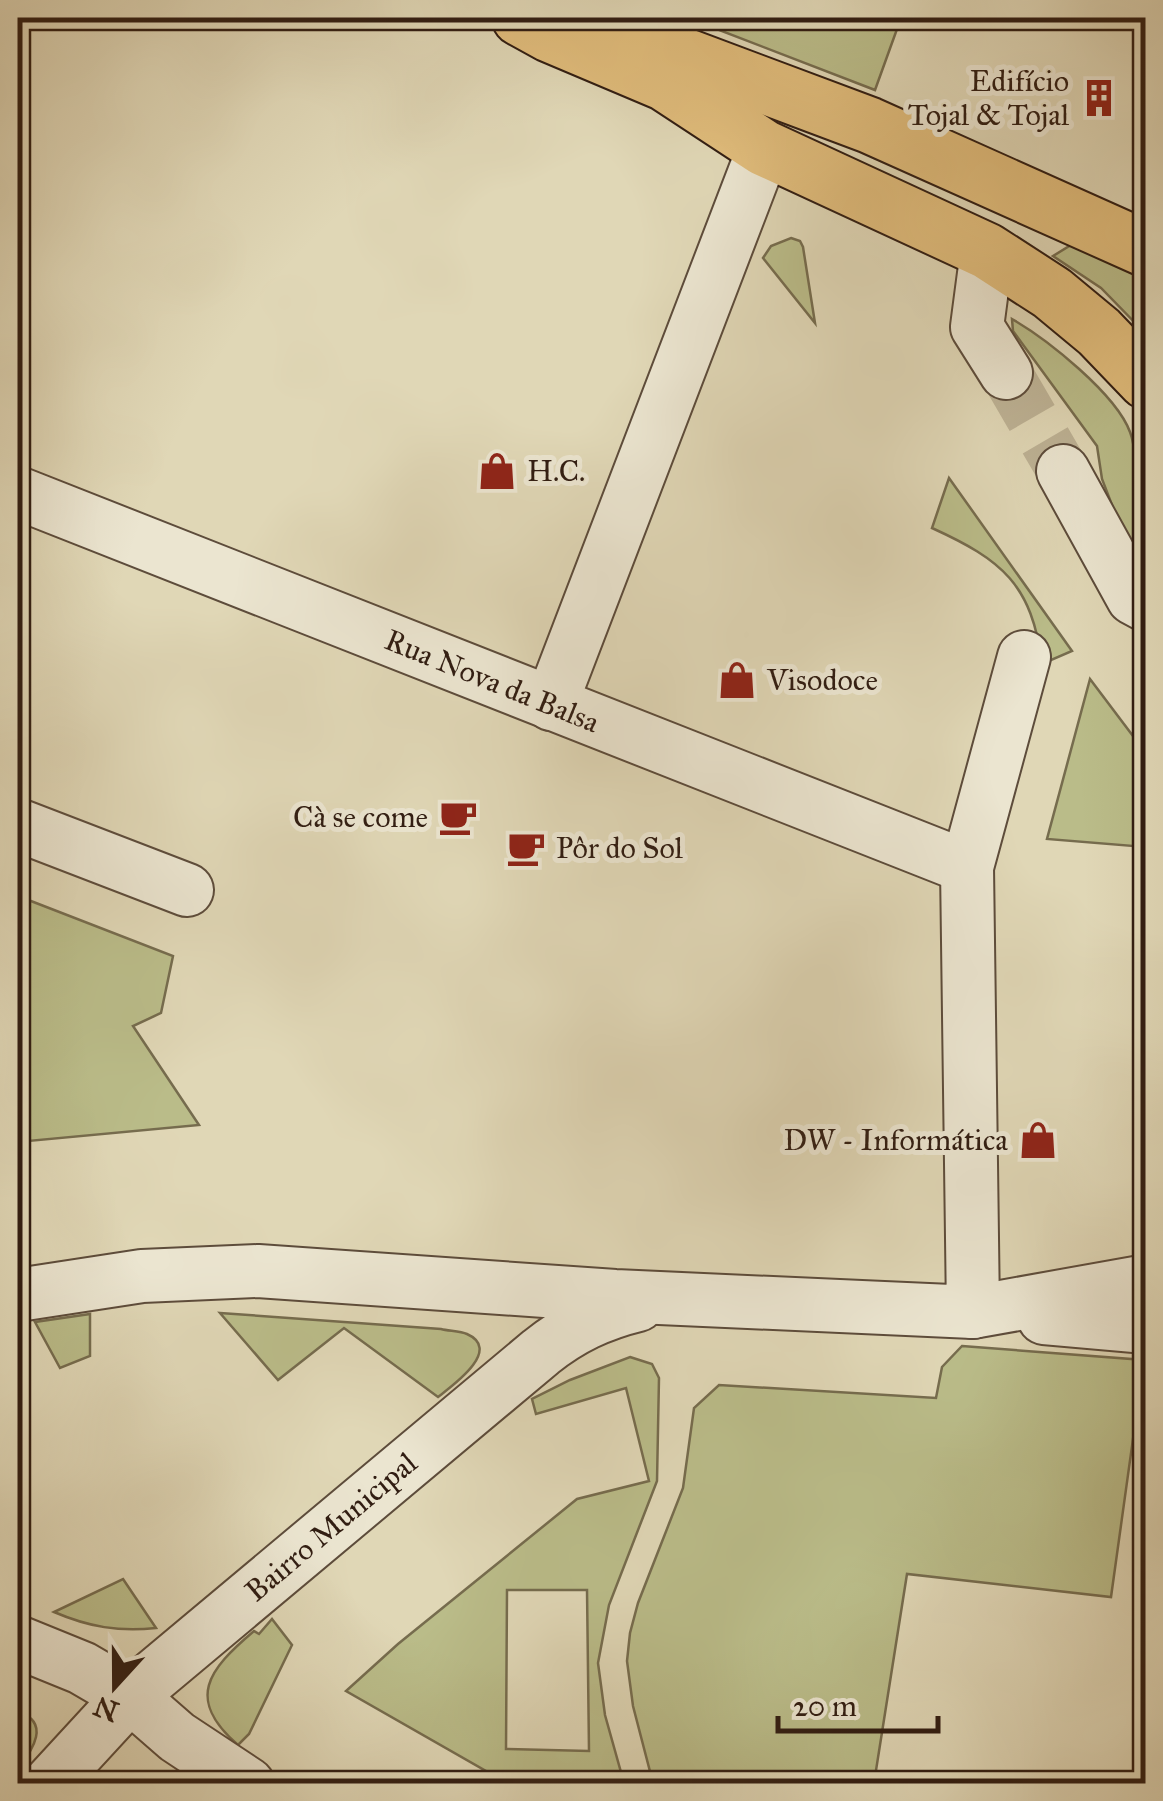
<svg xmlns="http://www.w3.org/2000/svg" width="1163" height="1801" font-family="'IM FELL Great Primer',serif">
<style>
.green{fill:#babc89;stroke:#766c4e;stroke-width:2.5;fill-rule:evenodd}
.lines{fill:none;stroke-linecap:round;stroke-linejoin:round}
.minor-tunnel{stroke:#bdb295;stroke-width:52;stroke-dasharray:52 26;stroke-linecap:butt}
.minor-casing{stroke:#5d4c3b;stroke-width:56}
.major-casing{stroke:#311d12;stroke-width:59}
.minor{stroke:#ebe5d0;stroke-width:52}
.major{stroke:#e0bc7b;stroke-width:55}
.labels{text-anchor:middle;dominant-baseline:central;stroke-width:10;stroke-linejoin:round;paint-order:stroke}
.poi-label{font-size:30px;fill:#311d12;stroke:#ebe5d0;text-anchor:end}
.street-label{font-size:30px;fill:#311d12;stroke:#ebe5d0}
</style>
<rect width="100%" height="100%" fill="#e0d7b6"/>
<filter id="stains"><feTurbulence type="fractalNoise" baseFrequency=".002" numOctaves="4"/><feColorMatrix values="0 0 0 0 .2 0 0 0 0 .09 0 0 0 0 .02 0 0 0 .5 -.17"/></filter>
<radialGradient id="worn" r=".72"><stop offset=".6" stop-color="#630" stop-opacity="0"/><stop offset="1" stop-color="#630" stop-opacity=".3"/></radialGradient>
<g class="green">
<path d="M688 18H901L875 90Z"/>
<path d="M791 238 800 241 803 247 815 323 763 258 771 246Z"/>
<path d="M1071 245 1145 278V333L1101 288 1053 256Z"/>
<path d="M1012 319C1047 339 1116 394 1130 432 1136 447 1135 463 1137 479 1141 508 1145 535 1145 565L1127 544 1102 479 1097 446 1013 331Z"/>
<path d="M949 478 1072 651 1042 664C1032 584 1002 560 932 528Z"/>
<path d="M1090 679 1145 752V847L1047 839Z"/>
<path d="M18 896 173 956 161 1013 133 1026 199 1125 18 1142Z"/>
<path d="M1145 908V1029L1134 1028Z"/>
<path d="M220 1313 441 1329C448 1331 460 1331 467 1334 503 1350 452 1386 438 1397L344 1328 278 1380Z"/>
<path d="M90 1314V1356L60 1368 35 1322Z"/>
<path d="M962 1346 1144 1360 1111 1597 907 1574 874 1783H653L633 1706 627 1661 630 1633 638 1603 683 1488 694 1408 719 1385 936 1398 942 1367Z"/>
<path d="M630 1357 652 1364 659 1378 657 1481 609 1605 598 1663 605 1715 624 1783H507L346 1691 398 1644 577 1499 649 1481 626 1388 536 1414 532 1399 570 1380ZM507 1590H587L589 1751 506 1749Z"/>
<path d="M123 1579 156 1628C119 1632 89 1627 54 1612Z"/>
<path d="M272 1619 292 1645 249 1734 238 1745C185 1699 208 1670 254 1631L259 1634Z"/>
<path d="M18 1712C51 1722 33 1750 18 1768Z"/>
</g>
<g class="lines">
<path class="minor-tunnel" d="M1006 373 1063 471"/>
<g class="minor-casing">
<g id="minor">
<path d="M987 251 977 327 1006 373"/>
<path d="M1063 471 1133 598 1146 605"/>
<path d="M18 493 967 867"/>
<path d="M551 704 764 148"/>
<path d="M18 825 187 890"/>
<path d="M18 1295 142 1276 258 1271 615 1296 973 1312 967 867 1024 657"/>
<path d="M973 1312 1146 1281"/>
<path d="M1044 1318 1146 1327"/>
<path d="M18 1642 82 1668 130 1696 49 1784"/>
<path d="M248 1784 177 1737 130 1696 541 1352C571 1328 601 1314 638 1305"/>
</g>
</g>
<g class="major-casing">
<g id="major">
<path d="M520 18 549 34 665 83 764 148 987 251 1052 293 1099 332 1146 381"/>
<path d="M634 37 869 125 1146 249"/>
</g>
</g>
<use href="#minor" class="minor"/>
<use href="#major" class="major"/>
</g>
<defs>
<g id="building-bare" transform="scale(3)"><path d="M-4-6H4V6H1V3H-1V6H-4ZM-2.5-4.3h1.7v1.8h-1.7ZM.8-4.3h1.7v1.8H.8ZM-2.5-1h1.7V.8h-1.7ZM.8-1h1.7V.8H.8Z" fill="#8f2418" stroke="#ebe5d0" stroke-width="2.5" paint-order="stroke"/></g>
<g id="shop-bare" transform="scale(3)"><path d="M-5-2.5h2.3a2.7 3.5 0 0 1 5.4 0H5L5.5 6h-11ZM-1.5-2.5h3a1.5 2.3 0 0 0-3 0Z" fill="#8f2418" stroke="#ebe5d0" stroke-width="2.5" paint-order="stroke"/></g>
<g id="cafe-bare" transform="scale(3)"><path d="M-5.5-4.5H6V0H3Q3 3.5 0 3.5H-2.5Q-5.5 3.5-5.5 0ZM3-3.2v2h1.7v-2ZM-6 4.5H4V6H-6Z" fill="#8f2418" stroke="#ebe5d0" stroke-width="2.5" paint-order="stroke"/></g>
</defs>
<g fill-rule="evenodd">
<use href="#building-bare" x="1099" y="98"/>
<use href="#shop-bare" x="497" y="471"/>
<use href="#shop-bare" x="737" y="680"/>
<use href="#cafe-bare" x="458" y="817"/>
<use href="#cafe-bare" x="526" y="848"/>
<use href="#shop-bare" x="1038" y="1140"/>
</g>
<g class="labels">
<g class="poi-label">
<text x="1069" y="81">Edifício<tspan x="1069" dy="34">Tojal &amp; Tojal</tspan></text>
<text x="527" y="471" text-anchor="start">H.C.</text>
<text x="767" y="680" text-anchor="start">Visodoce</text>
<text x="428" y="817">Cà se come</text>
<text x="556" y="848" text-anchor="start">Pôr do Sol</text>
<text x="1008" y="1140">DW - Informática</text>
</g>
<g class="street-label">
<text transform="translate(492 681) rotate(22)">Rua Nova da Balsa</text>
<text transform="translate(331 1527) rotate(-40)">Bairro Municipal</text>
</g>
</g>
<rect width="1163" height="1801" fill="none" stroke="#e0d7b6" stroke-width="60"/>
<rect x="20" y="20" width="1123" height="1761" fill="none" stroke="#311d12" stroke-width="5"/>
<rect x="30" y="30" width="1103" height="1741" fill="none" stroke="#311d12" stroke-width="2.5"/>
<g transform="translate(115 1686) rotate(201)" stroke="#ebe5d0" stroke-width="8" paint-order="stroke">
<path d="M0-8L18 38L0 25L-18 38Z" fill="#311d12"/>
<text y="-15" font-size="28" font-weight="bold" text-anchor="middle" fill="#311d12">N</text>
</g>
<path d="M778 1716v15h160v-15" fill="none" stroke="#311d12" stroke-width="5"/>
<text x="793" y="1716" font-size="30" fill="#311d12" stroke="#ebe5d0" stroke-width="8" paint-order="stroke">20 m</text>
<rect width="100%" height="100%" filter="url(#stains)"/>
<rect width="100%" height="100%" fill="url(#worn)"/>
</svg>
